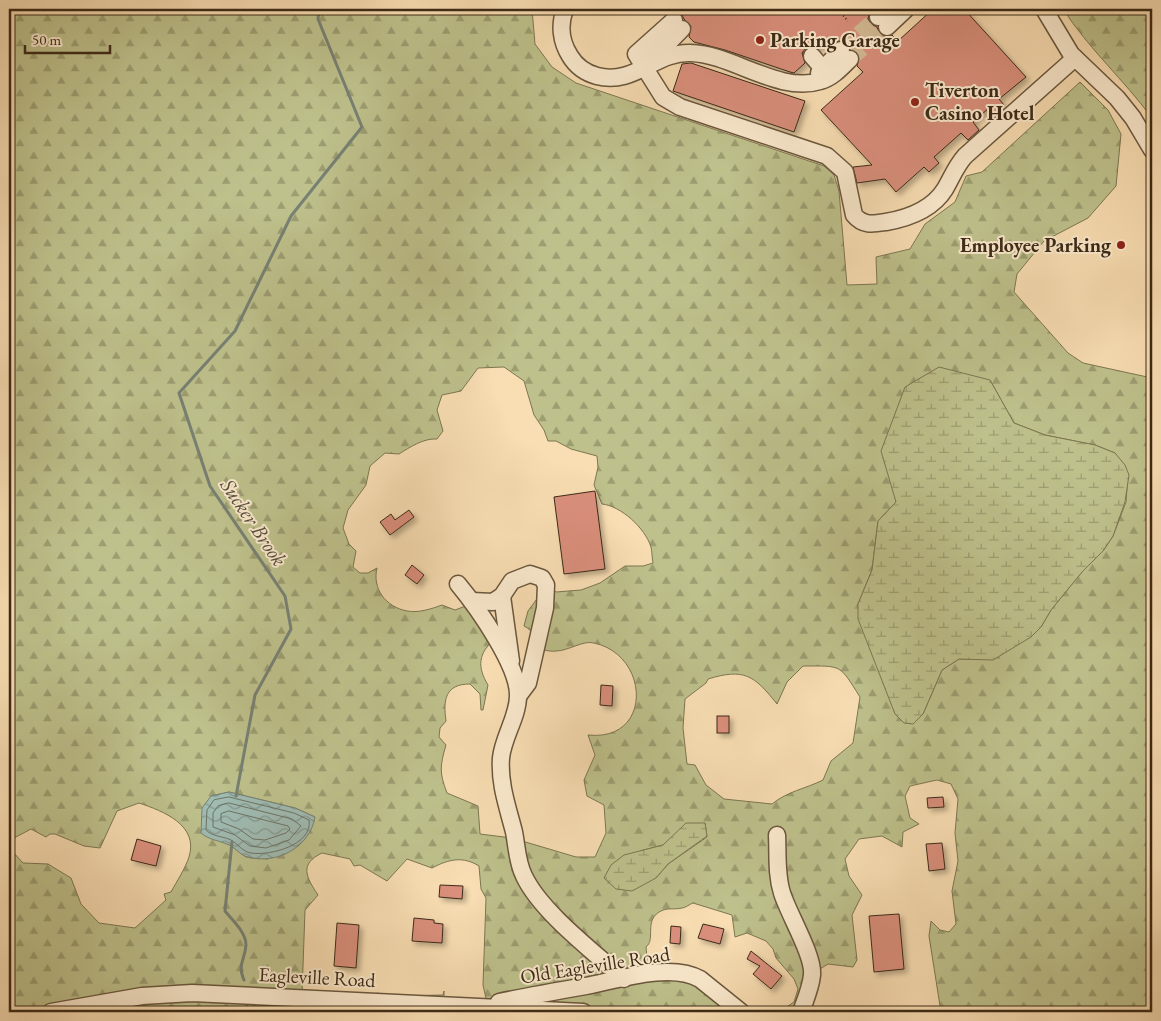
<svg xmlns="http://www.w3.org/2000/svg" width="1161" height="1021" font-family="'EB Garamond',serif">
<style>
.forest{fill:url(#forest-firs);stroke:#7d7652;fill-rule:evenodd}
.wetland{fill:url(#wetland-marsh);stroke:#7d7652}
.water{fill:url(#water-waves);stroke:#778174}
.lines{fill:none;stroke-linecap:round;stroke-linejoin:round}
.shore{stroke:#6e7264;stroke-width:1}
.stream{stroke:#778174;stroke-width:3}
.building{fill:#da8f7c;stroke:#3c2a17;filter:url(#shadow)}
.minor-tunnel{stroke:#d3ba94;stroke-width:16;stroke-dasharray:16 8;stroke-linecap:butt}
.minor-casing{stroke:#6b573e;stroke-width:19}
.path{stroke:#3c2a17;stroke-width:2;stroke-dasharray:1 2.5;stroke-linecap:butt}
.minor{stroke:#fbeace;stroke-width:16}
.poi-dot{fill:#8f2418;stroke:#fbeace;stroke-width:2}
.labels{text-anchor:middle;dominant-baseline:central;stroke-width:4;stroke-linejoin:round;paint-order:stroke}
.poi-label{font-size:20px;font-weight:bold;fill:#3c2a17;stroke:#fbeace;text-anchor:start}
.street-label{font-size:20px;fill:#3c2a17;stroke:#fbeace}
.water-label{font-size:21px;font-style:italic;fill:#554e3e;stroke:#fbeace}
</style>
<defs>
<pattern id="forest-firs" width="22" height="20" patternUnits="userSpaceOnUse" patternTransform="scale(1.25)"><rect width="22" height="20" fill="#bec18c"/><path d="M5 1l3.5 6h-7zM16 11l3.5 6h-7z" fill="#9c9d71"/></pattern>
<pattern id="wetland-marsh" width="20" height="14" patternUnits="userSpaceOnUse" patternTransform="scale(1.25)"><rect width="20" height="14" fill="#bec18c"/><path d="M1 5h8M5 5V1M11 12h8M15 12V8" fill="none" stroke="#9c9d71"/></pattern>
<pattern id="water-waves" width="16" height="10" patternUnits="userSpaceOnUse" patternTransform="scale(1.25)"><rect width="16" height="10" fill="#9fbbb2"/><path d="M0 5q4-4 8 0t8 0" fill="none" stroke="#839890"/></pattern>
<filter id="shadow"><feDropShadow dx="3.5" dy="3.5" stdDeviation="2.5" flood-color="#0004"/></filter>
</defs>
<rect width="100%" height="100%" fill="#f9deb3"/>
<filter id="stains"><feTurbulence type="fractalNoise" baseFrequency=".004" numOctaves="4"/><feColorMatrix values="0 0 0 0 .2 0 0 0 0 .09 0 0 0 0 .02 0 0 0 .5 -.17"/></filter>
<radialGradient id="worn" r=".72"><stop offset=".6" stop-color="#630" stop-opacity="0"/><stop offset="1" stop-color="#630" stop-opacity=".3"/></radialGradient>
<g class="forest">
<path d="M9 9H532L535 44 552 67 576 83 824 166 834 175 839 191 847 285 877 284 876 257 910 249 925 224 955 202 966 176 982 172 1080 82 1108 110 1121 134 1116 186 1088 218 1044 241 1017 274 1014 292 1068 353 1083 363 1152 378V1012H941L929 936 931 921 940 930 949 932 956 924 952 891 958 861 955 833 958 799 951 784 937 780 910 786 905 796 910 818 919 824 903 832 902 847 882 836 859 839 845 859 849 876 862 895 852 915 857 960 853 967 828 964 810 975 804 991 812 1006 805 1012H779L794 1002 798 989 794 979 776 958 773 949 766 941 747 933 735 937 732 915 693 903C690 904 685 908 682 908 674 910 667 907 659 912 644 922 656 939 646 947L648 971H674L743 1012H9ZM504 367 524 381 534 415 544 430 548 441H556L571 449 597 456 598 467 594 485 602 504C621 506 645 528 651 547 652 551 652 558 653 563L643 566H625L600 583 581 590 556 592 548 584 528 611 524 626C534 631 537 640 541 650 546 650 552 652 556 651 568 651 583 640 594 643 650 655 653 742 588 735L595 755 584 780 587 796 604 805 606 833 595 857H576L512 838 480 834 478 806 447 793C439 772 440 766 446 745L439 737 440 728 446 721C443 700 445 684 470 684L480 694 481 710H483L488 685C477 667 478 653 495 639L471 604 455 610 442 605C431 609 419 613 407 611 386 607 372 589 377 568L368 573H360L353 567 356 551 349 544 343 528 348 510 366 485 370 466 385 453 399 454C410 447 424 438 437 439L443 431 437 410 442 395 461 391 478 368ZM990 380 1014 423 1045 435 1095 445 1115 453 1128 475 1126 502 1113 536 1103 551 1082 572 1051 610 1041 627 993 659H959L942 670 923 714 858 604 872 570 878 521 896 502V496ZM803 666C843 666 839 664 860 697L853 743 831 761 823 780C805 789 788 791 772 804L724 799 706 785 695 765 687 764 683 728 685 699 706 683 708 679C744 668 754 675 777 704L787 682ZM229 792 295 808 315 817 268 859 246 857 230 845 211 796ZM139 803C163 811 199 825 189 857 185 869 177 881 171 892L164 894 166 900 135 928 99 923 81 904 71 878 48 864 23 863 13 852 14 838 31 829 46 837 50 834H55L84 846 100 848 117 811ZM705 823 707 837 668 864 656 878 640 851 663 845ZM322 853 350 859 354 866 360 865 387 881 407 859 432 868C449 859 463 856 479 866L481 889 486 898 483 985 487 1003 444 1002V991L443 995 393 996 377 993 376 999 302 994 305 910 318 895C306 877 299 864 322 853Z"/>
<path d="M1063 9H1152V118C1124 80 1089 49 1063 9Z"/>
</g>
<g class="wetland">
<path d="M939 367 990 380 1014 423 1045 435 1095 445 1115 453 1125 465 1129 475 1125 502 1113 536 1103 551 1082 572 1051 610 1041 627 1031 637 993 660 959 659 942 670 923 714 913 724 904 723 895 714 858 619V604L872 570 878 521 896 502 881 451 905 387Z"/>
<path d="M686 823H705L707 836 668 864 656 878 632 891 616 889 604 878 611 865 624 855 663 845Z"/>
</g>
<path class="water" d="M229 792 295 808 315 817C310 847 277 865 248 857 241 856 236 848 229 845 218 840 209 840 201 833L202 808 211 796Z"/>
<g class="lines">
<g class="shore">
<path d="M229 797 294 813 309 820C313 845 270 856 251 853 243 852 238 844 231 840 223 836 213 837 206 830L207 810 214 800Z"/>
<path d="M229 803 292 819 301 826 289 840 266 848 250 846 235 835 213 827V813L218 806Z"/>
<path d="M229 811 288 826 290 829 286 833 265 840 253 839 239 829 221 822V814Z"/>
</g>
<g class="stream">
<path d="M236 796 255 695 291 629 285 596 210 486 179 393 235 331 291 216 362 127 318 19 319 9"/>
<path d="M232 842 225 911C232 920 246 932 246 945 245 960 237 964 244 980"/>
<path d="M246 1001 248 1012"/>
</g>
</g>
<g class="building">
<path d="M664 9H868L870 11 868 19 871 24 877 27 879 33 885 37 892 35 898 41 933 9H964L1026 77 999 99 1004 105 994 113 989 108 973 122 979 130 968 140 961 133 934 157 939 163 929 172 924 167 896 192 885 179 857 183 853 167 872 165 821 110 863 72 857 66 859 56 851 49 848 42 843 40 835 42 831 37 819 49 811 46 806 48 802 53 805 63 794 73 790 72 725 50 694 42 689 37 691 26 684 19 681 13 672 10 667 13Z"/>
<path d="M691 63 805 101 794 132 673 91 682 64Z"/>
<path d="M595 491 605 569 564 574 554 497Z"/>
<path d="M409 510 414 517 390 535 380 522 391 514 395 520Z"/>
<path d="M412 565 424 575 417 584 405 575Z"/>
<path d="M601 685 613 686 612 706 600 705Z"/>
<rect x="717" y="716" width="12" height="17"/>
<path d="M943 797 944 807 928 808 927 798Z"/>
<path d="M137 839 161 846 156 866 131 860Z"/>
<path d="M942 843 945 869 929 871 926 844Z"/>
<path d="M440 885 463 886 462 899 439 897Z"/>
<path d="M899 914 904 969 874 972 869 916Z"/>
<path d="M414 918 434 920V923L443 924 442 943 412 941Z"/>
<path d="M337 923 359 925 356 968 334 966Z"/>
<path d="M703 924 724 929 720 944 698 938Z"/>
<path d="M671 926 681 927 680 944 670 943Z"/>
<path d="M751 951 782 976 771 989 753 974 760 966 747 959Z"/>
</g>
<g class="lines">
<g class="minor-tunnel">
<path d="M841 50 878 17"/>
<path d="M850 59 887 27"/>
</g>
<g class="minor-casing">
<g id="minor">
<path d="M565 9C559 25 561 42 570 56 576 66 586 73 597 76 634 86 656 51 691 53 732 54 779 94 820 81 832 78 841 68 850 59"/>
<path d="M1044 9 1071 54 1117 98 1133 118 1152 150"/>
<path d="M878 17 887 9"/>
<path d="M674 20 636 54 663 97 680 107 827 156 845 172 854 215C863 226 873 224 886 222 909 218 932 210 945 189 952 177 956 166 965 156L1075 58"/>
<path d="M887 27 906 9"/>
<path d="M812 56 824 70"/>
<path d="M650 62 682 29"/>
<path d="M819 73 841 50"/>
<path d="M458 584C477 607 519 666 518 696 518 717 503 737 501 758 499 784 508 808 514 832 517 847 517 862 524 876 541 912 594 952 624 979"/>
<path d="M502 596 511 661"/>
<path d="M472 601 493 602 502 596 512 581 530 574 542 578 546 585 545 608 528 683 519 695"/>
<path d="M777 835C778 854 776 874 782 893 789 915 814 956 812 975 811 987 805 1001 801 1012"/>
<path d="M499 1002C528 996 557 991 586 986 617 980 671 962 700 979L741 1012"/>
<path d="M51 1012 142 996 192 993 583 1012"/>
</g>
</g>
<path class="path" d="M841 13 848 21"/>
<use href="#minor" class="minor"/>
</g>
<g class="poi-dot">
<circle cx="760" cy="40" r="5"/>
<circle cx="915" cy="102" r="5"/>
<circle cx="1121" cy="245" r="5"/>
</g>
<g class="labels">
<g class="poi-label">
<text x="770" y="40">Parking Garage</text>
<text x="925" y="90">Tiverton<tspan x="925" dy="23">Casino Hotel</tspan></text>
<text x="1111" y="245" text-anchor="end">Employee Parking</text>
</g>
<g class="street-label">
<text transform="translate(595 965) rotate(-9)">Old Eagleville Road</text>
<text transform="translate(317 977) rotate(3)">Eagleville Road</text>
</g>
<g class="water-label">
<text transform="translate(254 522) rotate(56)">Sucker Brook</text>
</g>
</g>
<rect width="1161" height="1021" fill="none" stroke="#f9deb3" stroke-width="30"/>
<rect x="10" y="10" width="1141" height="1001" fill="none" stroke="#3c2a17" stroke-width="2.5"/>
<rect x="15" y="15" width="1131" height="991" fill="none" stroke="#3c2a17"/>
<path d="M25 45v8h85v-8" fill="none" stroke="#3c2a17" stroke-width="2.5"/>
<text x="32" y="45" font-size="15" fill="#3c2a17" stroke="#fbeace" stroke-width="4" paint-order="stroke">50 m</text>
<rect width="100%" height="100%" filter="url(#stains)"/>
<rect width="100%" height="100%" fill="url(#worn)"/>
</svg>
